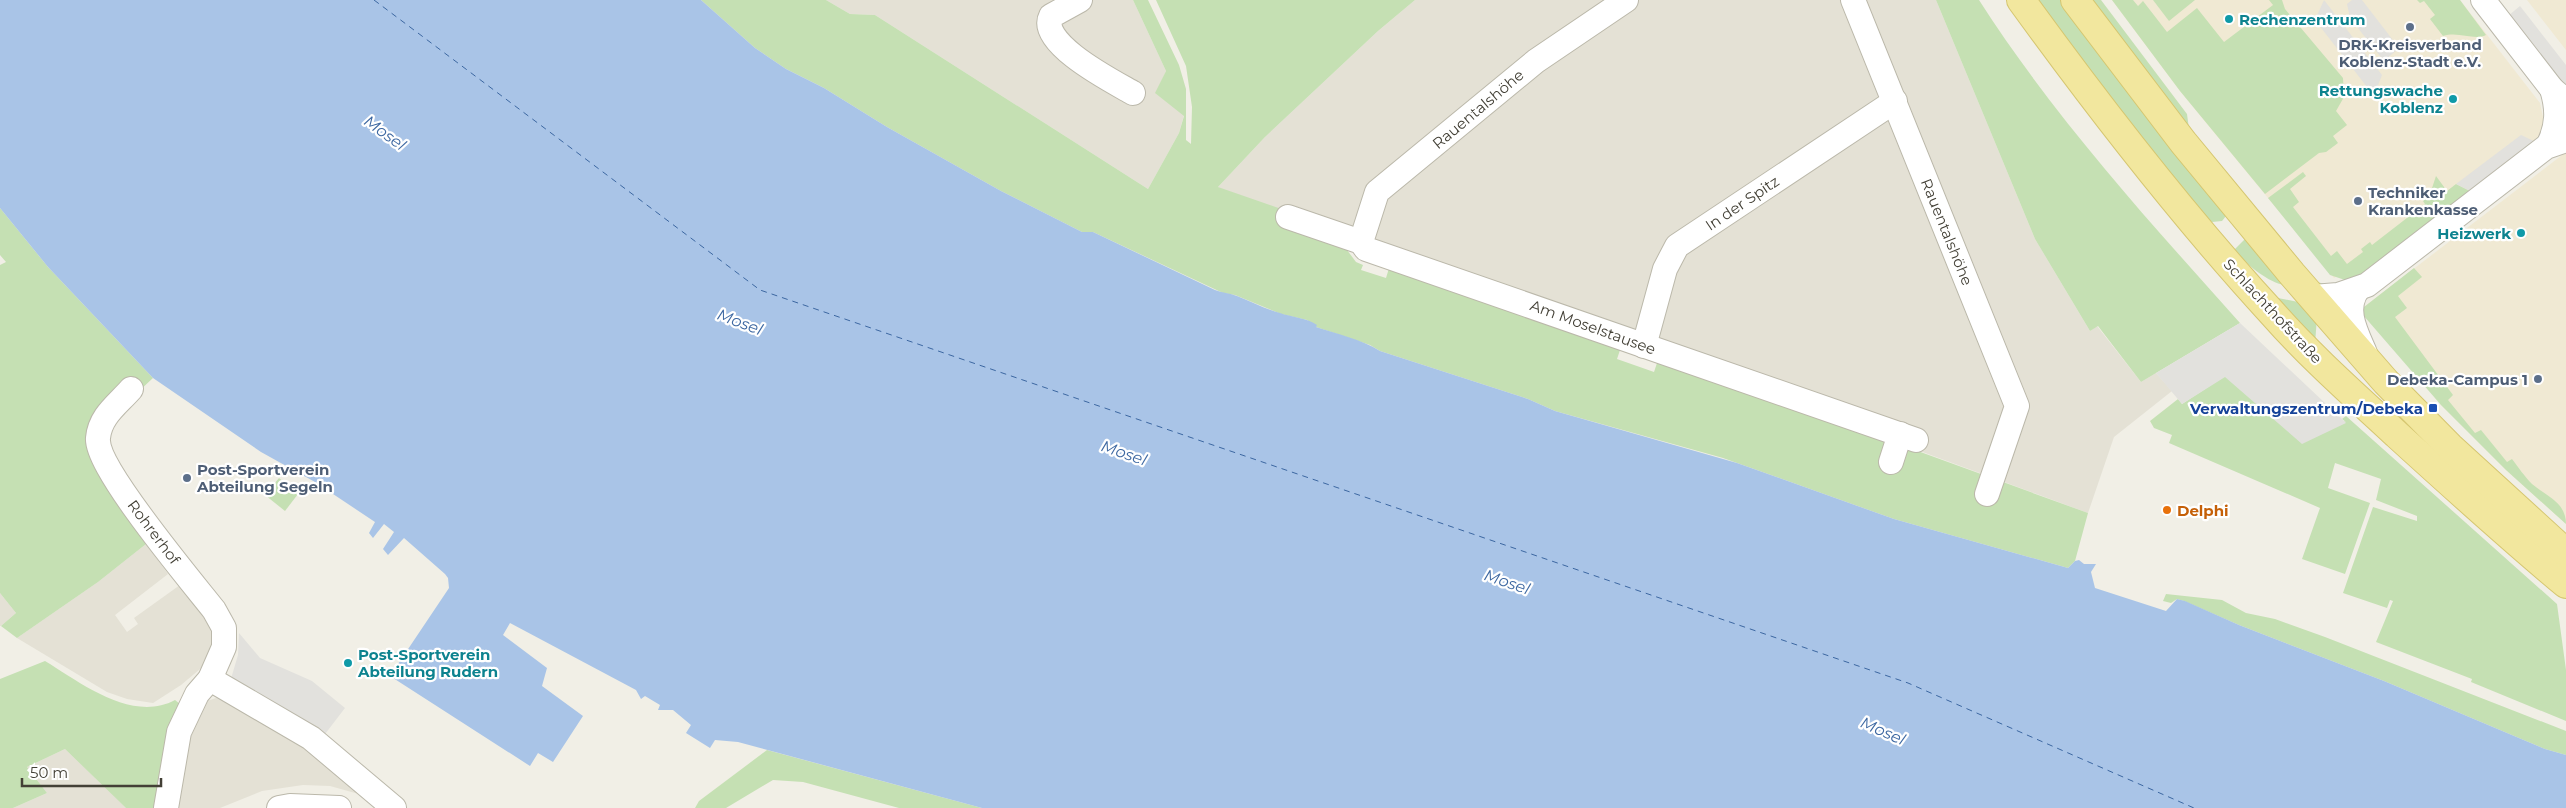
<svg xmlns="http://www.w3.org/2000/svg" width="2566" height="808" font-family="Montserrat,sans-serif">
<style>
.residential{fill:#e4e1d5}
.commercial{fill:#f0e9d3}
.green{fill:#c5e0b3}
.parking{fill:#e2e1dd}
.water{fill:#a9c4e7}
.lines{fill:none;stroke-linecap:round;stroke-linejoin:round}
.ferry{stroke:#3c67a1;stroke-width:1;stroke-dasharray:6 5;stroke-linecap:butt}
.minor-casing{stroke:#bbb8aa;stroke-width:26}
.major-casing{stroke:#d5c670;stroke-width:30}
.minor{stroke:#fff;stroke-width:24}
.major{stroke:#f2e79e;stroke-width:28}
.culture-dot{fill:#0f9aa8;stroke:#fff;stroke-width:2}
.service-dot{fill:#5c6f8a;stroke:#fff;stroke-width:2}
.transit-dot{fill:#1a4fb4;stroke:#fff;stroke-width:2}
.food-dot{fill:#e8710a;stroke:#fff;stroke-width:2}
.labels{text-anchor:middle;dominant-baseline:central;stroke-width:4.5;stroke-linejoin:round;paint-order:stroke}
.culture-label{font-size:15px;font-weight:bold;fill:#0d838f;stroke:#fff;text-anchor:start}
.service-label{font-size:15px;font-weight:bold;fill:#4e5e75;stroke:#fff;text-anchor:start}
.street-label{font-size:15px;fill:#434036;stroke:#fff}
.transit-label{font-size:15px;font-weight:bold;fill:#164399;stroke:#fff;text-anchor:end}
.food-label{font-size:15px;font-weight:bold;fill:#c56008;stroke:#fff;text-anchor:start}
.water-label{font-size:16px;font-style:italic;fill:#3c67a1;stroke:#fff}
</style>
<rect width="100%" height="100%" fill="#f1efe6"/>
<g class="residential">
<path d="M826 0H1133L1166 71 1156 93 1184 115 1179 133 1148 189 875 15 850 14Z"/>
<path d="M1415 0H1936L2035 239 2090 331 2097 326 2141 382 2156 373 2172 391 2114 437 2088 513 1822 415 1298 232 1218 187 1265 137 1378 31Z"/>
<path d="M146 544 168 574 115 615 127 632 138 624 134 618 180 585 217 631 206 664 181 685 153 703 127 699 107 692 17 638 98 582Z"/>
<path d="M0 593 16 613 1 626H0Z"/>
<path d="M216 698 236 702 284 727 373 798 330 786 303 785 262 791 220 808H175L187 745 207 701Z"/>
<path d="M65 749 126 808H13L47 793 27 767Z"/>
</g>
<g class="commercial">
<path d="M2112 0H2460L2540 103 2544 122 2541 137 2457 203 2334 278 2180 91Z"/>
<path d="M2527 0H2566V50Z"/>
<path d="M2566 152V524L2506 470 2441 405 2364 307Z"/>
</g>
<g class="green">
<path d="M701 0H826L850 14 875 15 1148 189 1179 133 1184 116 1155 93 1166 71 1133 0H1148L1179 65 1186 89V140L1191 144 1192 107 1186 66 1156 0H1415L1378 31 1265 137 1218 187 1284 210 1298 232 1347 250 1356 262 1363 265 1361 270 1386 278 1390 265 1621 347 1617 359 1654 372 1659 357 2088 513 2075 561 2068 568 2061 566 1894 519 1723 458 1555 411 1528 399 1380 351 1370 345 1316 327 1307 320 1281 314 1235 295 1223 293 1093 232H1082L1001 191 887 127 824 88 786 69 755 48Z"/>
<path d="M1936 0H1979C2054 117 2148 220 2240 323L2141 382 2098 326 2090 331 2035 239Z"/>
<path d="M2026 0H2062L2226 210V216L2222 221 2212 222 2206 217Z"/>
<path d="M2087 0H2101L2187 114 2189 129 2312 281 2330 285H2312L2135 66Z"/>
<path d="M2112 0H2133L2138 6 2143 1 2167 32 2197 8 2224 42 2273 5 2269 0H2282L2285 9 2343 78 2344 97 2336 111 2347 125 2333 136 2338 143 2326 152 2319 153 2265 194 2180 91Z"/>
<path d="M2153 0H2195L2169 21Z"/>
<path d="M2417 0H2460L2486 35C2474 41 2459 31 2443 36L2430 19 2435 15 2424 1 2420 3Z"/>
<path d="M2303 172 2306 176 2290 189 2299 202 2293 207 2331 256 2337 251 2347 264 2363 252 2361 249 2370 242 2372 245 2425 204 2423 201 2430 194 2436 176 2447 191 2456 184 2472 192 2359 277 2348 281 2330 275 2268 198Z"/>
<path d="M0 208 48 267 153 378 124 405 111 401 90 419 93 449 140 530 146 544 98 582 17 638 1 626 16 613 0 593V265L6 262 0 255Z"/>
<path d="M2248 236 2284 285C2267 282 2245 263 2234 250Z"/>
<path d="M2414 268 2422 277 2398 296 2407 308 2395 317 2453 395 2448 400 2475 433 2481 430 2507 462 2512 459C2518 467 2525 477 2532 484 2546 496 2566 502 2566 524L2506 470 2441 405 2363 315 2364 307Z"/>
<path d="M2273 297 2303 303 2317 317 2315 344Z"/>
<path d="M2225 376 2346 422 2342 419 2346 416 2557 604 2566 670V721L2471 682 2472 679 2376 642 2393 601 2390 600 2387 608 2343 593 2373 507 2417 521V516L2376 500 2381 479 2335 463 2328 488 2370 503 2345 574 2302 559 2320 508 2169 443 2172 435 2154 428 2150 421 2178 399 2182 404Z"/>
<path d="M279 478 298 494 285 511 265 495Z"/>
<path d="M2166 594 2222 600 2246 613 2275 619 2325 637 2566 731V755L2545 749 2384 681 2239 625 2184 601 2177 599 2171 603 2163 601Z"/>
<path d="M45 661C81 683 132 723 175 700L180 704 159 808H126L65 749 27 767 47 793 13 808H0V679Z"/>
<path d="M767 750 982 808H899L803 782 773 780 726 808H695L699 801Z"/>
</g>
<g class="parking">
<path d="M2324 0 2382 75 2374 96 2315 20Z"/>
<path d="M2352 0H2362L2399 48 2384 61 2350 18 2347 4Z"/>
<path d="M2520 6 2566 65V91L2508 16Z"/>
<path d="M2521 135 2536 142 2472 192 2456 184Z"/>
<path d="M2240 323 2342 419 2346 423 2302 444 2225 377 2182 404 2156 373Z"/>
<path d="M239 633 260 658 312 681 345 708 322 738 230 682 238 655Z"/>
</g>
<path class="water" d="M0 0H701L755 48 786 69 824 88 887 127 1001 191 1082 232H1093L1215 290C1222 293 1230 293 1237 296 1252 302 1265 309 1280 313 1291 317 1308 318 1317 325L1316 327C1337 334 1361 339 1380 351L1528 399 1555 411 1737 463 1894 519 2068 568 2075 561 2079 560 2084 564H2096L2091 572 2095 588 2166 611 2177 599 2185 601 2239 625 2384 681 2545 749 2566 755V808H982L738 742 715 740 710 748 686 733 691 725 673 710H658L660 705 645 696 641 699 636 690 510 623 503 635 547 668 542 686 583 716 553 762 538 753 530 766 390 676 449 588 448 578 445 574 404 538 388 555 383 549 394 532 384 524 373 538 369 533 375 522 315 482 261 452 153 378 48 267 0 208Z"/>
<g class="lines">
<path class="ferry" d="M374 0 760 290 1908 683 2194 808"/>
<g class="minor-casing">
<g id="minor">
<path d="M1080 0 1051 16C1037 43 1114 82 1133 93"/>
<path d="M1853 0 2017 406 1987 494"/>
<path d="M2483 0 2552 89 2566 101"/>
<path d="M2549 144C2558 125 2558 109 2552 89"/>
<path d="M1288 217 1361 242 1366 249 1916 440"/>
<path d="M1361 242 1377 192 1536 61 1626 0"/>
<path d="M2358 289C2343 309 2356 332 2365 353"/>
<path d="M2313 297 2338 295 2367 285 2546 147 2566 140"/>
<path d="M1644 346 1665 269 1677 246 1895 101"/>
<path d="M131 389C117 405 100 416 98 438 95 467 192 582 214 610L224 628V647L210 679 197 694 179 732 166 808"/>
<path d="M1891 462 1900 434"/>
<path d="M210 679 311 738 394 808"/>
<path d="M279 808 290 806 339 808"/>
</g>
</g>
<g class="major-casing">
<g id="major">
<path d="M2021 0C2100 109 2182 215 2273 314 2310 356 2353 394 2394 432 2450 483 2507 535 2566 584"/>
<path d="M2075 0 2183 142 2292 274 2386 382 2450 447 2566 553"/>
</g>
</g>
<use href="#minor" class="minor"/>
<use href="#major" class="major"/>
</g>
<g class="culture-dot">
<circle cx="2229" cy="19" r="5"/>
<circle cx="2453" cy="99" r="5"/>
<circle cx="2521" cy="233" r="5"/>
<circle cx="348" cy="663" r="5"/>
</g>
<g class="service-dot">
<circle cx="2410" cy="27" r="5"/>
<circle cx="2358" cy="201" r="5"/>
<circle cx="2538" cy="379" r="5"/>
<circle cx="187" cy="478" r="5"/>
</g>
<rect class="transit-dot" x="2428" y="403" width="10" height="10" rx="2.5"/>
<circle class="food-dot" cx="2167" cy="510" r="5"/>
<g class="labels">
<g class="culture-label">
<text x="2239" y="19">Rechenzentrum</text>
<text x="2443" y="90" text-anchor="end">Rettungswache<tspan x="2443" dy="17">Koblenz</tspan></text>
<text x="2511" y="233" text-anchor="end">Heizwerk</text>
<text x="358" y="654">Post-Sportverein<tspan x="358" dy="17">Abteilung Rudern</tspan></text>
</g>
<g class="service-label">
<text x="2410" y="44" text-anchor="middle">DRK-Kreisverband<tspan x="2410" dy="17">Koblenz-Stadt e.V.</tspan></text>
<text x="2368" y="192">Techniker<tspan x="2368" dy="17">Krankenkasse</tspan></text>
<text x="2528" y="379" text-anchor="end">Debeka-Campus 1</text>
<text x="197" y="469">Post-Sportverein<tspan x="197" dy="17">Abteilung Segeln</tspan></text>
</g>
<g class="street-label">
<text transform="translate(1478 109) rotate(-40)">Rauentalshöhe</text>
<text transform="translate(1742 203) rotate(-34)">In der Spitz</text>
<text transform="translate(1947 232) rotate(68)">Rauentalshöhe</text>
<text transform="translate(2273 311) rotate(47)">Schlachthofstraße</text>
<text transform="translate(1593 327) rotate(20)">Am Moselstausee</text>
<text transform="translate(154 532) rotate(53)">Rohrerhof</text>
</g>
<g class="transit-label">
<text x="2423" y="408">Verwaltungszentrum/Debeka</text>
</g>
<g class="food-label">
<text x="2177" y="510">Delphi</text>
</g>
<g class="water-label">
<text transform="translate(385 133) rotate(36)">Mosel</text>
<text transform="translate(740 322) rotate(21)">Mosel</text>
<text transform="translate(1124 453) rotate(19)">Mosel</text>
<text transform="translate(1507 582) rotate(19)">Mosel</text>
<text transform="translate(1883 731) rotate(24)">Mosel</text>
</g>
</g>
<path d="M22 778v8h139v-8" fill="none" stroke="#434036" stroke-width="2.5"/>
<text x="30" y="778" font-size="15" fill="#434036" stroke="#ffffff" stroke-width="4" paint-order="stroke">50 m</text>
</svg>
